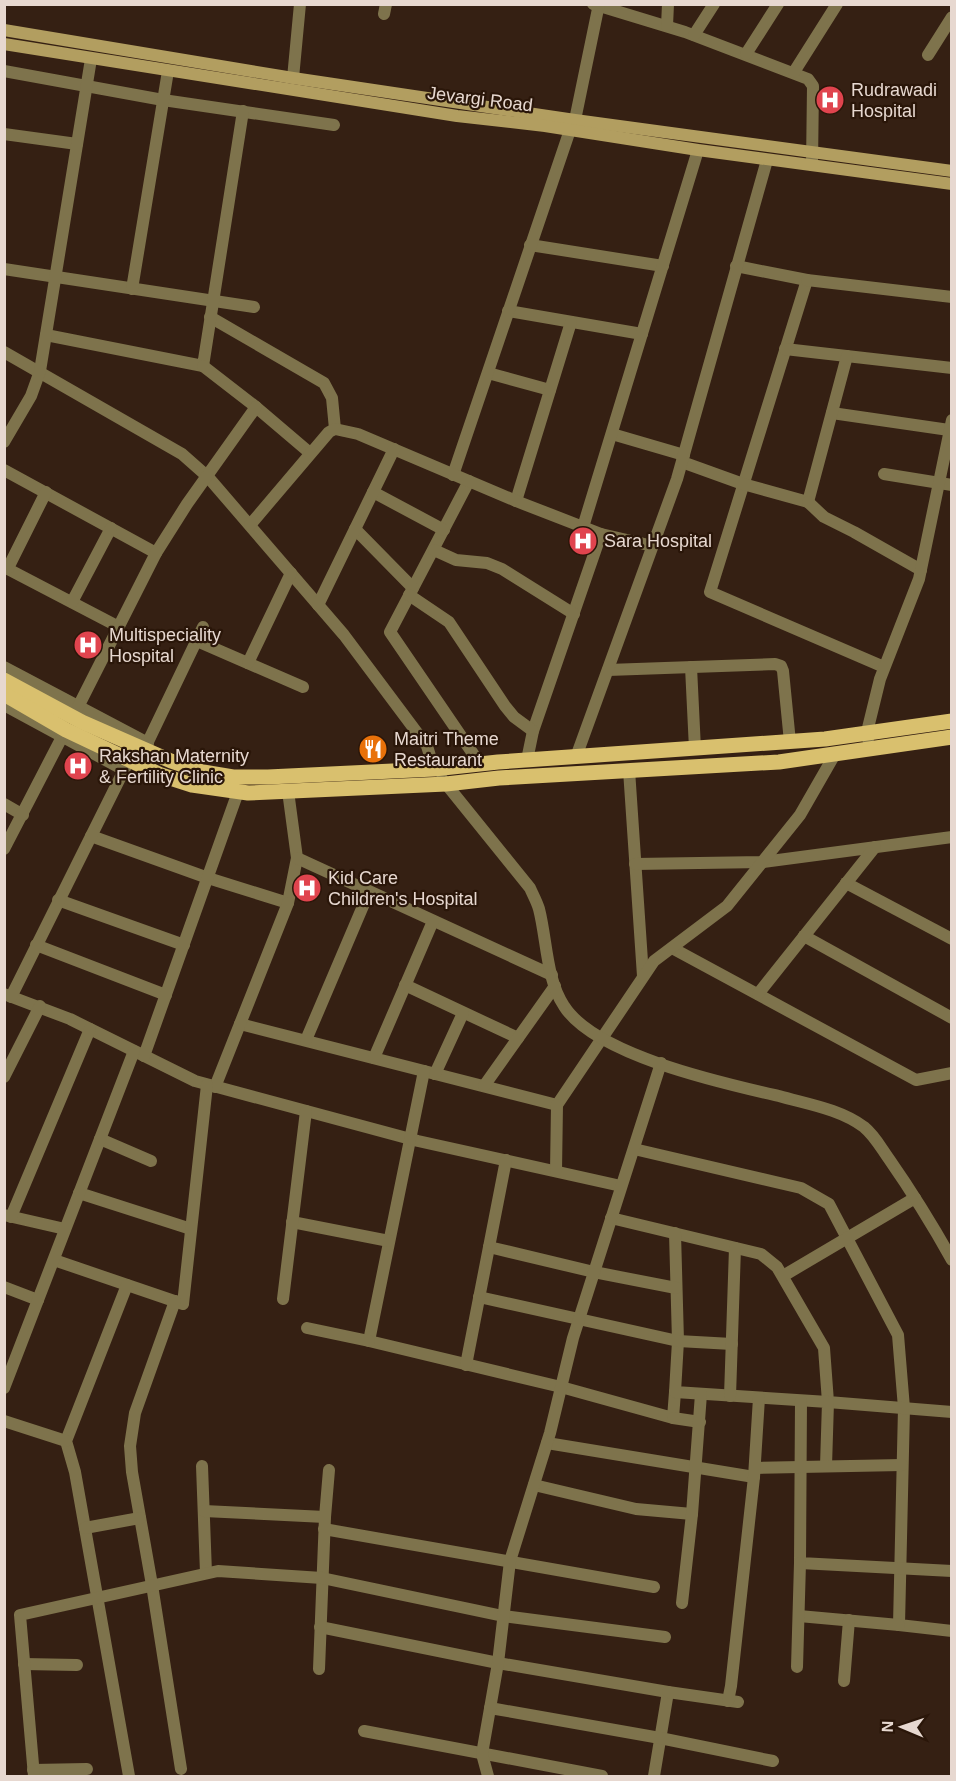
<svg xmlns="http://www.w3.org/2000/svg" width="956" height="1781" font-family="Helvetica,sans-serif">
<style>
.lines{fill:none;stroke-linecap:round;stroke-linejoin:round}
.minor{stroke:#7e734c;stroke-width:12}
.tertiary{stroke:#7e734c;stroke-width:12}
.secondary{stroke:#b29e60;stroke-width:12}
.primary{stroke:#d9c06e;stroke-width:15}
.labels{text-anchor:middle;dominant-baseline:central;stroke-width:4.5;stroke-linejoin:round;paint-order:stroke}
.poi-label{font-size:18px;fill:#e7d8d0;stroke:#2a1609;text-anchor:start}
.street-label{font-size:18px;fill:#e7d8d0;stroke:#2a1609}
</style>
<rect width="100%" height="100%" fill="#352013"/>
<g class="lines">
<g class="minor">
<path d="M593 4 685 32 808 79 813 86 812 165"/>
<path d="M384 14 386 4"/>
<path d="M667 26 668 4"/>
<path d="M694 35 714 4"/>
<path d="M746 54 778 4"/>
<path d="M928 55 952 17"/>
<path d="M4 71 163 100 334 125"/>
<path d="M794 72 837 4"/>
<path d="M293 78 300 4"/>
<path d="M575 120 599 4"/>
<path d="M4 134 77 144"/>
<path d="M530 245 663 266"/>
<path d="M736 266 807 280 710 592 884 667"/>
<path d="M4 269 254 307"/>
<path d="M807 280 952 297"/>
<path d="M132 289 168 71"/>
<path d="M508 311 642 334"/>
<path d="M210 317 324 383 332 398 335 429"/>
<path d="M46 335 203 366 243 111"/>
<path d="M785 349 952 368"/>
<path d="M4 352 182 454 208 477 344 635 427 746 434 769"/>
<path d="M203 366 256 407 310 453"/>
<path d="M488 373 550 390"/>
<path d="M832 413 949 430"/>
<path d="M612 434 684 455"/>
<path d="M4 442 31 396 40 371 91 59"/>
<path d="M682 462 743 484 808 502 847 356"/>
<path d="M4 470 156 553"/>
<path d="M884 474 952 485"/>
<path d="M453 475 570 130"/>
<path d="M469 481 390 632 480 764"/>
<path d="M373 492 444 530"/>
<path d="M516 501 571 322"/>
<path d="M808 502 824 517 854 532 921 570"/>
<path d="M250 525 329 432 335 429 358 434 516 501 601 534 533 731 527 760"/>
<path d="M583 527 698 150"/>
<path d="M355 529 413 588"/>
<path d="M601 534 653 546"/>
<path d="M434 550 456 560 487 563 502 569 574 614"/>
<path d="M4 567 119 627"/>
<path d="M8 568 46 492"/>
<path d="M409 595 449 622 505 706 514 717 533 731"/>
<path d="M72 602 111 528"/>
<path d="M318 605 394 449"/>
<path d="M197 641 303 687"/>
<path d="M248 663 291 573"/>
<path d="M4 667 148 743"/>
<path d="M691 667 695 749"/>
<path d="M608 670 775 664 781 666 783 671 790 742"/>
<path d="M4 705 124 770"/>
<path d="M78 707 156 553 187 504 256 407"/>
<path d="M145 748 203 627"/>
<path d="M576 757 677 479 767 160"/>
<path d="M629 770 643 976"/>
<path d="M4 804 23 815"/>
<path d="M91 836 208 878 288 903 297 858 288 791"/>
<path d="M4 849 62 737"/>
<path d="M297 858 552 975"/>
<path d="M635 864 763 862 952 837"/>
<path d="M846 883 952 939"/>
<path d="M58 900 184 945"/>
<path d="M804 936 952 1018"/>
<path d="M36 945 166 995"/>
<path d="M672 948 916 1080 952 1073"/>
<path d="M405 985 518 1038"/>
<path d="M4 994 70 1019 195 1081 418 1141 621 1186"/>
<path d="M758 994 875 847"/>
<path d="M11 997 129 760"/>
<path d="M240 1024 557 1105 654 961 727 906 800 815 835 754"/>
<path d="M306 1040 369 892"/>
<path d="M144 1056 238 792"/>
<path d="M374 1058 433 921"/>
<path d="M424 1071 369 1341 561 1387 673 1418 675 1392"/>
<path d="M435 1074 463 1013"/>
<path d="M4 1077 40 1006"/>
<path d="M484 1086 555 986"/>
<path d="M215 1087 288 903"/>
<path d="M100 1139 151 1161"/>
<path d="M634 1149 801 1188 829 1204 898 1335 904 1408 899 1625 952 1631"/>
<path d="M556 1171 557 1105"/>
<path d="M79 1193 191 1229"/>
<path d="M4 1215 65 1229"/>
<path d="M11 1217 90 1029"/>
<path d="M611 1218 761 1254 777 1267 824 1348 828 1402 952 1412"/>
<path d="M292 1222 389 1241"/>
<path d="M675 1233 678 1341 675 1392 828 1402 826 1466"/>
<path d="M489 1247 594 1272 676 1288"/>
<path d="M54 1260 183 1304 207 1085"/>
<path d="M783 1276 915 1198"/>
<path d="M127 1285 66 1441 75 1472 129 1776"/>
<path d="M4 1287 38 1300"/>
<path d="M479 1297 678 1341 732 1344"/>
<path d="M283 1299 306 1111"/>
<path d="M175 1301 135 1413 130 1446 132 1472 152 1585 181 1769"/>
<path d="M307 1328 369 1341"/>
<path d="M466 1365 506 1160"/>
<path d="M4 1388 134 1051"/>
<path d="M730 1396 735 1248"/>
<path d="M801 1401 800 1563 952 1571"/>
<path d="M673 1418 700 1422"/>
<path d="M4 1421 66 1441"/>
<path d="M547 1443 754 1477"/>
<path d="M202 1466 206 1573"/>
<path d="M755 1468 902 1465"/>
<path d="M534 1485 636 1509 692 1514"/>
<path d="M204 1511 325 1517"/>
<path d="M85 1528 140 1518"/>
<path d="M324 1529 654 1587"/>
<path d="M682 1603 692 1514 701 1394"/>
<path d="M799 1616 899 1625"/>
<path d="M320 1627 498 1663 668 1692 654 1776"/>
<path d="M24 1664 77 1665"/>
<path d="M797 1667 800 1563"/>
<path d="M319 1669 325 1517 329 1470"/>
<path d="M844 1681 849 1620"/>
<path d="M668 1692 738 1702"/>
<path d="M728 1701 731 1686 754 1477 759 1398"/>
<path d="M490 1708 660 1738 773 1761"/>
<path d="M364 1731 602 1776"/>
<path d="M33 1770 87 1769"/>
<path d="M34 1776 20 1615 218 1571 322 1578 503 1616 665 1637"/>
<path d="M488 1776 482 1754 498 1663 510 1561 550 1433 573 1338 661 1063"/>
</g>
<g class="tertiary">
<path d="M868 739 867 732 880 679 919 579 952 420"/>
<path d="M442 779 530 888C533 895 537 902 539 909 547 940 546 979 564 1006 595 1055 722 1083 779 1096 807 1104 840 1109 864 1127 875 1136 881 1148 889 1159 912 1192 933 1226 952 1260"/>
</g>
<g class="secondary">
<path d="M4 30 293 78 575 120 952 171"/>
<path d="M4 44 457 116 545 126 698 150 952 184"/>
</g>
<g class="primary">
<path d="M4 680 82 722 171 761 203 772 233 777H268L434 769 498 762 825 739 952 721"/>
<path d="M4 694 66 730 161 775 192 785 248 793 446 784 499 778 779 762 952 737"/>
</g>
</g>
<defs>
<g id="hospital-disc" transform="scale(1.5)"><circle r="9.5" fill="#e0444e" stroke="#2a1609"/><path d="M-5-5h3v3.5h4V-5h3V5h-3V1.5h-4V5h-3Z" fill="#fff"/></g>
<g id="restaurant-disc" transform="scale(1.5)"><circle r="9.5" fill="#e8710a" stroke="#2a1609"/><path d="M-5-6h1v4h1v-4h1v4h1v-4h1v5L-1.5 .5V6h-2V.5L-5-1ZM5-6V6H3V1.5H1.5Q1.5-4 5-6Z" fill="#fff"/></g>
</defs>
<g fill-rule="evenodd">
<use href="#hospital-disc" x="830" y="100"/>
<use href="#hospital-disc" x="583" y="541"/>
<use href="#hospital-disc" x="88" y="645"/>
<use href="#restaurant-disc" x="373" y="749"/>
<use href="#hospital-disc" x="78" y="766"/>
<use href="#hospital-disc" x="307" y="888"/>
</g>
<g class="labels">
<g class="poi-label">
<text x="851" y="90">Rudrawadi<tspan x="851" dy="21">Hospital</tspan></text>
<text x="604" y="541">Sara Hospital</text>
<text x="109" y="635">Multispeciality<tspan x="109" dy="21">Hospital</tspan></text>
<text x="394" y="739">Maitri Theme<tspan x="394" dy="21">Restaurant</tspan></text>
<text x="99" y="756">Rakshan Maternity<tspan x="99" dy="21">&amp; Fertility Clinic</tspan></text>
<text x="328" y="878">Kid Care<tspan x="328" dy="21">Children's Hospital</tspan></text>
</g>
<g class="street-label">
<text transform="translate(480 99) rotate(7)">Jevargi Road</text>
</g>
</g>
<rect width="956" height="1781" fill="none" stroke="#e7d8d0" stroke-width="12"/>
<g transform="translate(902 1727) rotate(272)" stroke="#2a1609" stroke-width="4.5" paint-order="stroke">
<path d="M0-4.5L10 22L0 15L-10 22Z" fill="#e7d8d0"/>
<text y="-9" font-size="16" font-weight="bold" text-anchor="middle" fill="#e7d8d0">N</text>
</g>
</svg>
